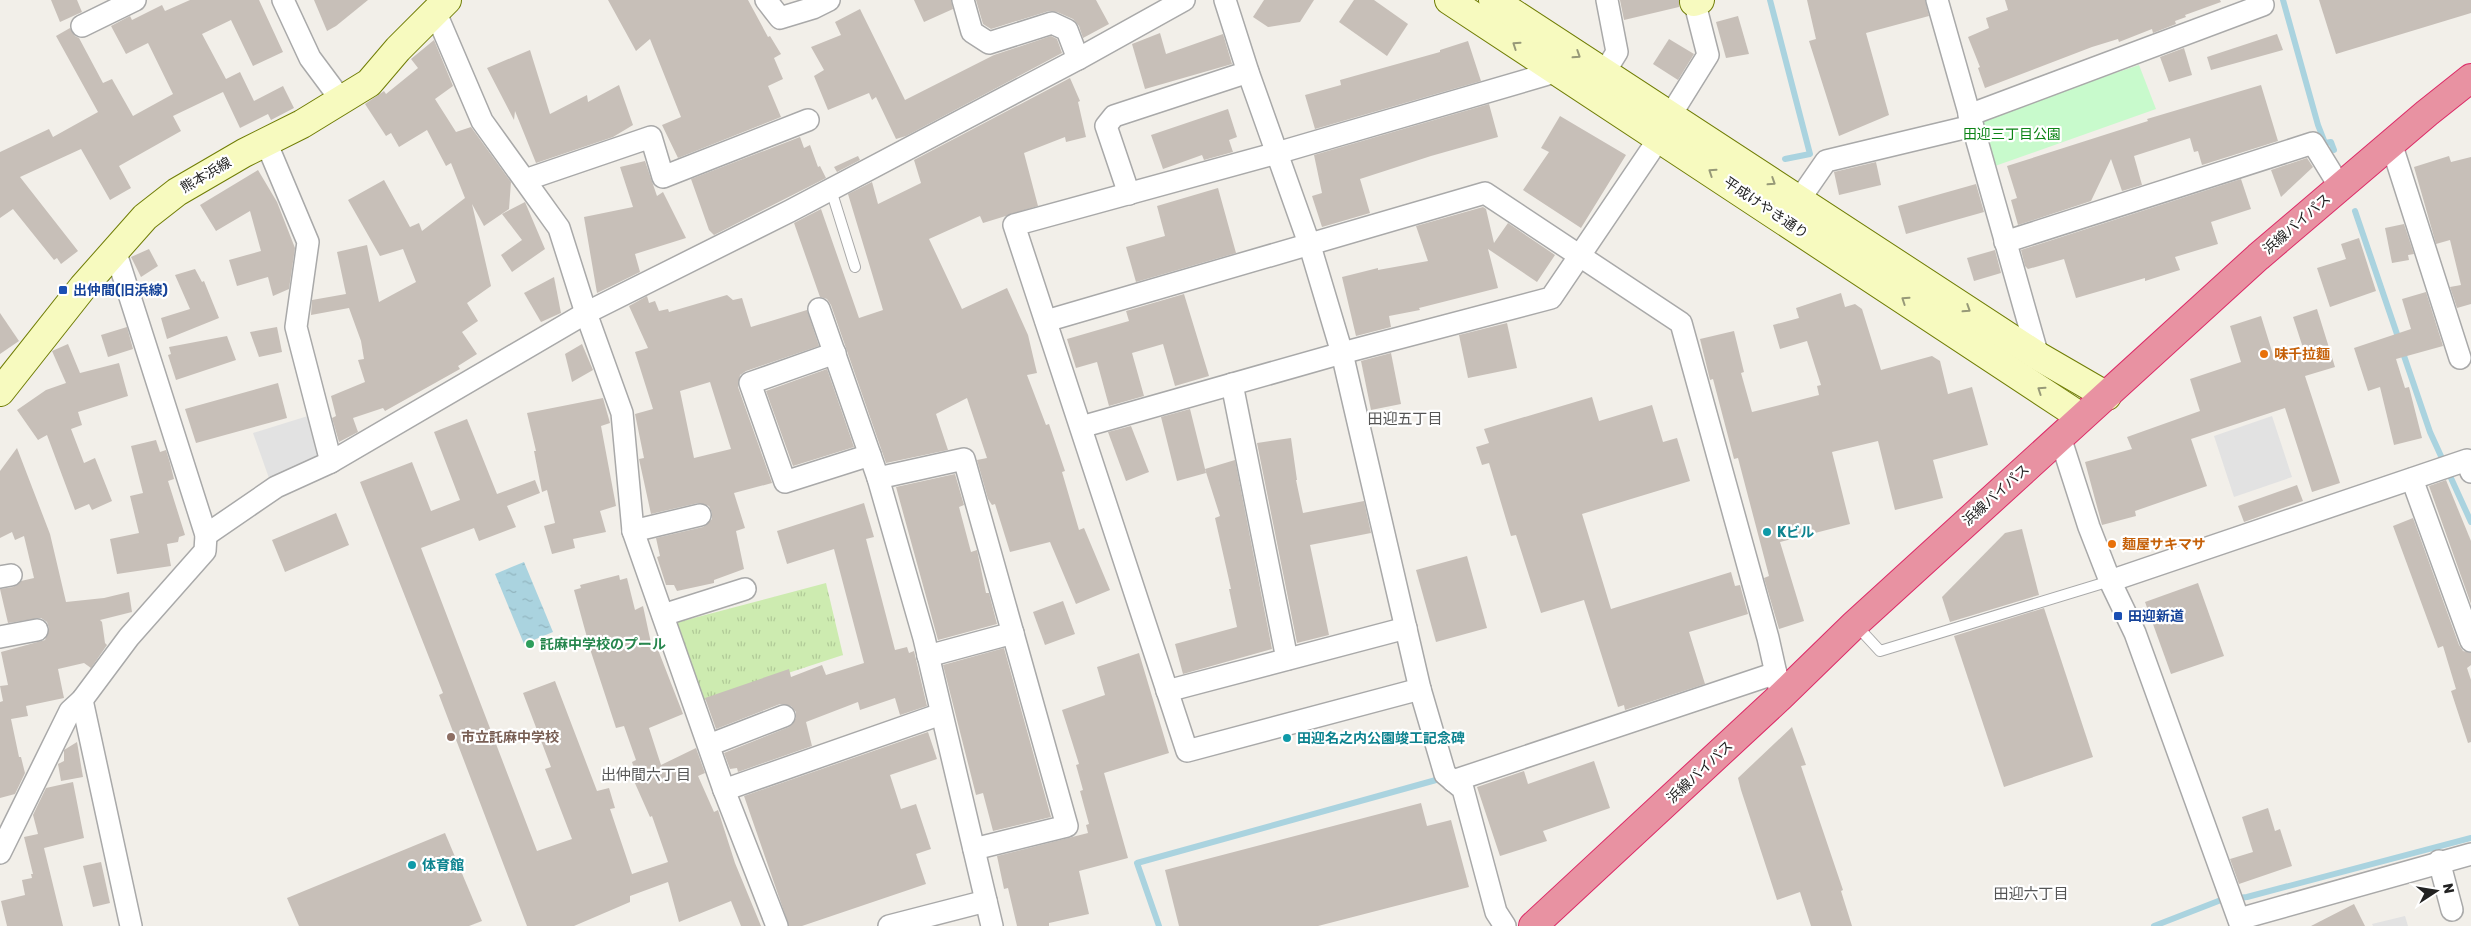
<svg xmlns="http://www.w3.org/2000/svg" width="2471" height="926" font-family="Rubik,'Noto Sans JP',sans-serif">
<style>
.grass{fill:url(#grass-tufts)}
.park{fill:#c8facc}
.parking{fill:#e2e2e2}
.water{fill:url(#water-ripples)}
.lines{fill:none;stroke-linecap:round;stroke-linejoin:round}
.stream{stroke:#aad3df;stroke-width:6}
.building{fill:#c7bfb8;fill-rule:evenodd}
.lane-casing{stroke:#a9a9a9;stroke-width:12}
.street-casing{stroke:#a9a9a9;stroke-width:24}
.secondary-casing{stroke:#707d05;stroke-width:30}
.highway-casing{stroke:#dc2a67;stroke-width:30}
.lane{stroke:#fff;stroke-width:10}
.street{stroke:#fff;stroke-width:21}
.secondary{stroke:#f7fabf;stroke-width:28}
.highway{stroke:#e892a2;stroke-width:28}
.oneway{stroke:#979978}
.transit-dot{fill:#1a4fb4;stroke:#fff;stroke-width:2}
.food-dot{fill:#e8710a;stroke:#fff;stroke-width:2}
.culture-dot{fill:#0f9aa8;stroke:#fff;stroke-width:2}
.leisure-dot{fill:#2e9e5b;stroke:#fff;stroke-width:2}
.education-dot{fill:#8d6e63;stroke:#fff;stroke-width:2}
.labels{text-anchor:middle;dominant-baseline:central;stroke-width:4.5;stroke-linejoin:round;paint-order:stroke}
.park-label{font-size:14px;fill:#0c8416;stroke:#fff}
.street-label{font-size:14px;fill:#222;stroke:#fff}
.transit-label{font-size:14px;font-weight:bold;fill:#164399;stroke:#fff;text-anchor:start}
.food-label{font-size:14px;font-weight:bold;fill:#c56008;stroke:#fff;text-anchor:start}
.culture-label{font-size:14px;font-weight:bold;fill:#0d838f;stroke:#fff;text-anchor:start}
.leisure-label{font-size:14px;font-weight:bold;fill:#27864d;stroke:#fff;text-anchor:start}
.education-label{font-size:14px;font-weight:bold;fill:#785e54;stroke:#fff;text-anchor:start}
.neighbourhood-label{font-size:15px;fill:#555;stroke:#fff}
</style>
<defs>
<pattern id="grass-tufts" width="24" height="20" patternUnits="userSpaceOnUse" patternTransform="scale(1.25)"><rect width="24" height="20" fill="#cdebb0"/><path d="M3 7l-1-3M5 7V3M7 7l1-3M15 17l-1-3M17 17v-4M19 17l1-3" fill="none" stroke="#b0c997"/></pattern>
<pattern id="water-ripples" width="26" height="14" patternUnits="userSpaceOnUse" patternTransform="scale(1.25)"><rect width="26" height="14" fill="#aad3df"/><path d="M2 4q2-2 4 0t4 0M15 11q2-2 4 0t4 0" fill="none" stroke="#92b5bf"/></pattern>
</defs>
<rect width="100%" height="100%" fill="#f2efe9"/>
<path class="grass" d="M826 583 843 655 699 702 671 624Z"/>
<path class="park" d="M2139 65 2156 109 1995 166 1981 118Z"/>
<g class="parking">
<path d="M311 415 321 459 270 481 253 433Z"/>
<path d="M2272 416 2292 477 2234 497 2214 436Z"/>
<path d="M2405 916 2408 926H2373L2372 924Z"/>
</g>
<path class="water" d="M524 562 553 632 524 644 495 574Z"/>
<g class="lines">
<g class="stream">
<path d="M1770 0 1810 154 1785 159"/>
<path d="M2283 0 2318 125 2325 143 2331 142 2334 150"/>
<path d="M2355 211 2399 340"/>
<path d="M2402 350 2430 432 2471 522"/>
<path d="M1159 926 1137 863 1436 780"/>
<path d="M2154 926 2221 900 2247 897 2471 838"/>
</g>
</g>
<g class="building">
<path d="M51 0H77L82 12 60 22Z"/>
<path d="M190 0H259L283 52 253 66 231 20 202 34 226 79 240 72 254 101 283 86 294 108 271 120 268 114 240 128 223 92 173 116 181 131 119 166 131 188 110 200 81 149 20 177 78 251 61 264 57 258 54 260 13 209 0 218V152L49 129 53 137 98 112 56 36 70 28 75 36 79 38 103 83 112 79 133 116 173 94 148 43 126 54 111 26 130 16 132 20 162 5 165 11Z"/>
<path d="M314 0H368L336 26 327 31Z"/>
<path d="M608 0H748L768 37 770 36 781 54 774 58 783 79 768 86 781 117 678 158 662 125 681 117 650 39 636 51Z"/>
<path d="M914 0H951L953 9 924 22Z"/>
<path d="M976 0H1096L1109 24 1083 38 1079 26 1073 19 1057 12 1049 11 991 29 983 24Z"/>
<path d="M1264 0H1314L1300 22 1268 27 1253 17Z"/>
<path d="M1354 0H1374L1408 24 1387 56 1339 22Z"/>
<path d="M1620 0H1679V7L1624 20Z"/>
<path d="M1807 0H1925L1929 16 1866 33 1889 115 1839 136 1809 41 1816 39Z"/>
<path d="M2005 0H2220L2221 2 2185 15 2186 17 2175 21 2176 24 2153 33 2152 29 2119 42 2118 39 2092 47 1985 88 1978 68 1980 67 1968 37 1989 28 1986 18 2008 10Z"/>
<path d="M2319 0H2471V13L2336 54Z"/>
<path d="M860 9 905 100 994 55 1051 36 1057 39 1062 53 906 136 896 139 876 97 872 100 869 93 828 110 814 76 824 70 811 47 841 35 835 22Z"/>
<path d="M1738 16 1749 54 1726 58 1716 22Z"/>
<path d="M1160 33 1166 54 1223 34 1232 64 1145 89 1132 44Z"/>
<path d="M2277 34 2283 50 2211 70 2207 57Z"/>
<path d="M1669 39 1694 54 1678 80 1653 64Z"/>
<path d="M434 40 453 86 435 99 456 132 471 127 511 182 509 209 484 226 472 204 491 286 467 303 478 321 462 332 477 354 458 366 460 369 385 411 383 408 353 418 358 432 339 442 332 418 336 416 331 396 365 382 358 360 364 359 361 341 349 308 311 315 312 300 346 294 337 252 367 245 379 302 416 282 403 249 380 256 348 200 384 180 410 227 419 223 422 231 465 198 451 163 446 166 427 130 399 147 391 133 386 136 365 104 384 91 386 94 418 68 411 59Z"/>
<path d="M1468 41 1481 81 1315 129 1305 95 1341 85 1340 80 1440 52V50Z"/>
<path d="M2184 48 2192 75 2169 82 2160 57Z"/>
<path d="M530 50 550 114 587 95 588 102 619 85 633 125 613 137 536 163 515 111 514 120 487 68Z"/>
<path d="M1070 78 1080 101 1078 102 1086 137 1066 142 1065 137 1024 153 1038 206 983 223 980 216 929 239 962 309 1007 288 1028 335 1037 373 1027 375 1046 425 1049 424 1065 471 1062 472 1079 530 1084 528 1110 590 1076 604 1050 542 1010 552 995 504 992 505 988 499 977 460 987 458 967 398 936 414 948 450 886 463 831 305 827 299 820 297 794 223 821 209 859 318 883 310 848 194 872 182 878 204 921 183 914 160Z"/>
<path d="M2261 85 2278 141 2202 165 2198 151 2194 152 2190 138 2134 156 2142 185 2122 191 2111 159 2091 201 2018 225 2011 200 2017 198 2007 166 2148 121 2147 119Z"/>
<path d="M1489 104 1498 137 1431 156 1360 179 1370 213 1322 227 1312 196 1322 193 1314 155Z"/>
<path d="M1228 109 1237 137 1229 140 1233 152 1204 160 1202 155 1163 169 1151 135Z"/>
<path d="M1560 116 1626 155 1581 228 1523 190 1549 152 1541 148Z"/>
<path d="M800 137 804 148 810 145 818 167 820 166 826 178 714 235 709 230 691 179Z"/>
<path d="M858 156 860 160 837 172 834 167Z"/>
<path d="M2449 156 2451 162 2471 157V304L2457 308 2450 287 2461 285 2450 240 2436 244 2414 167Z"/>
<path d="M2307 158 2313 167 2281 197 2271 170Z"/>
<path d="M645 161 657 196 663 192 686 238 635 254 640 272 597 293 584 217 633 207 620 167Z"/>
<path d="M1876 162 1881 185 1839 195 1834 172Z"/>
<path d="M258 170 277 202 295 248 289 289 273 296 268 277 237 286 229 260 261 251 250 211 216 231 200 205Z"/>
<path d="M2241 179 2251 209 2211 222 2218 244 2175 257 2180 270 2145 281V278L2076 298 2064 259 2028 269 2025 266 2021 250Z"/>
<path d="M1976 184 1984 212 1906 234 1898 206Z"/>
<path d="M1218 188 1236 253 1136 282 1126 247 1165 236 1157 206Z"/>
<path d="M525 202 545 249 512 272 501 255 522 240 502 214Z"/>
<path d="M1483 207 1486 209 1494 243 1508 223 1555 255 1537 282 1488 249 1498 288 1419 308 1420 310 1389 316 1391 327 1356 336 1342 277 1378 268V270L1428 261 1416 226Z"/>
<path d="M2404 224 2414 254 2408 255 2409 260 2392 263 2385 228Z"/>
<path d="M2359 238 2376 291 2330 307 2317 268 2346 259 2341 244Z"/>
<path d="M149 249 158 266 141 277 131 257Z"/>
<path d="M1995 250 2001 273 1974 281 1967 258Z"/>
<path d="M195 269 202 282 204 281 219 318 167 339 161 318 190 309 175 275Z"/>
<path d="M554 277 561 313 541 322 524 293Z"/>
<path d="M2426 292 2443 346 2396 359 2405 388 2409 387 2422 438 2394 445 2380 387 2368 391 2354 348 2411 329 2402 299Z"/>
<path d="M1841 293 1845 307 1855 304 1862 309 1881 370 1932 356 1940 361 1948 394 1972 387 1988 445 1933 460 1943 498 1895 510 1878 441 1832 452 1850 524 1780 542 1804 621 1779 629 1764 578 1769 576 1738 458 1734 459 1713 379 1710 380 1700 339 1734 331 1744 372 1741 373 1752 412 1819 395 1817 386 1821 385 1807 341 1780 349 1773 325 1799 318 1796 308Z"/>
<path d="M1184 294 1209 376 1175 386 1163 344 1132 353 1144 396 1109 406 1097 362 1076 368 1067 339 1129 321 1126 311Z"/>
<path d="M727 295 733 300 742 298 751 327 807 310 819 346 746 371 740 375 738 387 772 483 734 493 745 528 736 531 744 569 714 580V583L677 591 674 585H666L657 557 660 556 656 538 703 527 712 519V513L709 506 698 503 651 514 639 459 644 458 635 414 653 409 635 352 648 348 629 306 647 296 649 303 655 301 659 311 668 309 669 312ZM710 382 731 449 694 458 680 391Z"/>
<path d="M2317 309 2335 367 2305 376 2340 483 2312 492 2285 408 2191 439 2207 486 2135 511 2136 516 2102 525 2085 462 2132 449 2127 437 2200 411 2190 379 2241 362 2230 326 2261 316 2275 361 2304 351 2293 317Z"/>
<path d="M0 313 19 341 0 354Z"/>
<path d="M1507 323 1517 368 1468 378 1459 335Z"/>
<path d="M127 327 133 349 108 357 101 335Z"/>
<path d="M277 327 282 352 259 357 250 332Z"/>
<path d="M227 336 236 360 176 380 168 355 171 354 169 347Z"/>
<path d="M68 344 80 373 119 363 128 396 78 412 82 425 71 429 84 463 95 458 112 501 92 510 89 504 75 510 47 435 38 440 17 410 46 390 66 383 52 351Z"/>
<path d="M582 344 593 370 572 382 565 354Z"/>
<path d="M1391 353 1401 404 1371 410 1361 361Z"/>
<path d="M827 369 854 447 793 466 766 391Z"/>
<path d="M278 383 287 418 196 443 185 409Z"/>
<path d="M1592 397 1599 421 1652 405 1663 442 1677 438 1690 481 1582 514 1611 609 1731 572 1735 586 1740 585 1748 614 1689 632 1705 684 1625 710 1624 705 1618 707 1584 600 1541 613 1516 535 1511 536 1489 463 1482 465 1476 447 1489 443 1484 429Z"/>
<path d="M603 398 610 423 601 426 616 506 600 511 606 532 573 539 575 548 552 554 544 526 555 523 547 490 542 492 534 451H536L527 413Z"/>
<path d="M1190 409 1206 473 1177 481 1161 417Z"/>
<path d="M467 419 497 494 535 480 540 493 507 506 516 527 479 541 474 528 421 548 537 851 572 839 545 769 551 767 523 693 555 681 597 791 609 788 615 808 610 809 632 874 668 862 652 816 650 817 634 781 638 780 632 762 636 760 624 726 616 728 591 652 574 590 581 588 580 585 619 575 620 580 627 578 635 610 643 606 651 643 655 642 683 714 649 728 661 765 696 748 705 773 698 776 714 812 718 810 735 863 761 926H741L731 901 679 922 668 882 630 896V902L574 926H527L439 695 443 693 360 482 412 462 431 511 460 500 434 432Z"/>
<path d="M1131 426 1149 472 1126 481 1108 432Z"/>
<path d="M1291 438 1297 480H1296L1303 513 1364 501 1371 533 1310 545 1329 635 1297 643 1257 443Z"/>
<path d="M156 440 160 452 166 450 170 463 174 479 168 481 185 535 179 537 178 542 167 544 171 566 117 574 110 539 139 533 130 496 143 493 131 446Z"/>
<path d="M17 448 50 534 66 602 104 598 129 592 132 612 100 620 102 622 105 643 107 645 91 668 84 663 58 669 64 698 26 706 28 716 11 719 19 757H21L25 773 15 794 0 798V702L3 701 0 686 8 685 1 652 45 640 49 628 47 622 41 618 8 623 0 589 13 587 21 581 34 578 24 536 15 540 12 532 0 538V471Z"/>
<path d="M1235 460 1272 649 1183 674 1175 644 1237 627 1229 589H1231L1215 518 1220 516 1205 469Z"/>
<path d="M955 474 964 505 959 507 971 552 977 550 986 593H989L997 624 938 640 896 487Z"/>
<path d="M2446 480 2471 541V604L2429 486Z"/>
<path d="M2297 485 2303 501 2244 522 2238 506Z"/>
<path d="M864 503 874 537 866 539 895 650 907 647 909 653 914 651 927 706 900 715 895 698 860 710 858 702 806 722 812 746 738 772 737 768 730 769 724 753 789 727 796 718V712L791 706 780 704 716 729 705 698 789 669 791 677 822 665 826 675 864 663 834 549 787 564 777 531Z"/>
<path d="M336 513 349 545 285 572 272 540Z"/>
<path d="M2413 518 2459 645 2463 651 2471 653V665L2467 668 2471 680V742L2468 743 2451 691 2456 689 2443 646 2438 648 2393 526Z"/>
<path d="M2022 529 2039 595 1950 622 1942 597 2005 533Z"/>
<path d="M1467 556 1487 628 1436 642 1416 570Z"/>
<path d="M2198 583 2224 656 2171 674 2145 602Z"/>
<path d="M1063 601 1075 634 1045 645 1033 612Z"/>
<path d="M2044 608 2093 757 2004 787 1954 636Z"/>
<path d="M1004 648 1051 817 993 831 983 793 976 795 943 665Z"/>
<path d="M1139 653 1169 753 1104 773 1128 858 1079 871 1089 914 1049 923V926H1017L1008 888 1004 889 997 856 1088 833 1086 825 1089 824 1080 791 1083 790 1076 765 1079 764 1062 710 1105 695 1097 667Z"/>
<path d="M1792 727 1806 765 1801 766 1843 890 1841 891 1852 926H1811L1800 892 1777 900 1741 790 1738 778Z"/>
<path d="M928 732 937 759 890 775 901 809 916 804 931 849 916 854 926 884 802 926H789L744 796Z"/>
<path d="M77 742 83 777 61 781 58 764 64 761V750Z"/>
<path d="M1594 761 1610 808 1543 831 1547 841 1500 856 1477 787 1524 771 1528 784Z"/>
<path d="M73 782 84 838 44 848 63 926H7L1 901 25 895 22 880 32 878 31 874H33L24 837 38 834 33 815 46 788Z"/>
<path d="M1421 803 1427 826 1451 820 1469 887 1318 926H1179L1165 870Z"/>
<path d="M2268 808 2275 831 2280 829 2292 866 2239 884 2230 859 2253 852 2242 817Z"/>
<path d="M445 833 482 921 469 926H299L287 898Z"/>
<path d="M101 862 110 903 93 907 83 866Z"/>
<path d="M2354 904 2365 926H2311Z"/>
</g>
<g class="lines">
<g class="lane-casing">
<g id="lane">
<path d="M831 190 855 267"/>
<path d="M1856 625 1880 651 2110 581"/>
</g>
</g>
<g class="street-casing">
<g id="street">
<path d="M283 0 310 58 342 101"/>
<path d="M766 0 780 18 813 8 829 0"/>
<path d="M963 0 972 32 989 43 1052 23 1067 30 1078 59"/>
<path d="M1225 0 1248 72 1310 246 1342 353 1420 689 1445 774 1463 789 1496 912 1505 926"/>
<path d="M1937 0 2038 356"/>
<path d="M435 11 482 121 559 228 586 313 622 413 633 531 724 790 777 926"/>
<path d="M82 26 135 0"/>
<path d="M1604 73 1617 52 1607 0"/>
<path d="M1969 115 2263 5"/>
<path d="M1670 116 1708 55 1694 0"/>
<path d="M266 142 308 242 296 327 331 462"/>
<path d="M2391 143 2460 358"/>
<path d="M525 180 651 137 663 177 808 120"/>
<path d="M1129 194 1106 126 1114 116 1248 72"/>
<path d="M1799 200 1826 161 1972 126"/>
<path d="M2005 242 2313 143 2340 187"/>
<path d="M819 309 878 478 924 638 992 926"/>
<path d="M1046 321 1485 193 1681 323 1768 638 1781 696"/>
<path d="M835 353 750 383 785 482 870 455"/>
<path d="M1232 384 1287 659"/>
<path d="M1081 427 1342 353 1551 298 1660 137"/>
<path d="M2060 437 2089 527 2110 581 2135 633 2241 926"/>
<path d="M878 478 964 459 1067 826 974 849"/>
<path d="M2412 479 2471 641"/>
<path d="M633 531 700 515"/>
<path d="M206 535 276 487 331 462 586 313 790 211 1078 59 1184 0"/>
<path d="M0 577 11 575"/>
<path d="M2110 581 2467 460 2471 472"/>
<path d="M663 615 745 589"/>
<path d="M0 637 37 630"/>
<path d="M928 656 1013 633"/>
<path d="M1420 689 1187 751 1014 225 1277 153 1555 72"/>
<path d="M1167 691 1406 628"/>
<path d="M82 700 131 926"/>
<path d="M709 745 784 716"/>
<path d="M1453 781 1776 673"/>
<path d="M724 790 941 714"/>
<path d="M0 853 70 711 82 700 129 637 205 551 206 535 115 250"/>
<path d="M2439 861 2452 910"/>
<path d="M2239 919 2471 854"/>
<path d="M889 926 986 901"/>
</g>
</g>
<g class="secondary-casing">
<g id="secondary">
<path d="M1449 0 2081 417"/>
<path d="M1493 0 2038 356 2107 396"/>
<path d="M1694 2 1700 0"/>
<path d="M0 392 83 287 145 217 177 192 244 153 302 124 369 83 398 49 447 0"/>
</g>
</g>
<g class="highway-casing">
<path id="highway" d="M1533 926 1781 696 1855 624 2258 257 2427 113 2471 78"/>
</g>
<use href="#lane" class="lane"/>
<use href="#street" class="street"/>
<use href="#secondary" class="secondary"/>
<use href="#highway" class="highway"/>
</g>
<defs><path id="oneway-chevron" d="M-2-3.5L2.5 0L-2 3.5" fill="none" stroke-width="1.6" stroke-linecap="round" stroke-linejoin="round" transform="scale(1.25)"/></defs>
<g class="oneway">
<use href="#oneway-chevron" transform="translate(1516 45) rotate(-146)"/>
<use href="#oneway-chevron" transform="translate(1577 55) rotate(33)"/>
<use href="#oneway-chevron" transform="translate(1712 172) rotate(-146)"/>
<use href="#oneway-chevron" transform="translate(1772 182) rotate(33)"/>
<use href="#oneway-chevron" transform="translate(1905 300) rotate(-146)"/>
<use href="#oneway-chevron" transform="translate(1967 309) rotate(33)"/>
<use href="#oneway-chevron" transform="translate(2041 390) rotate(-146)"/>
</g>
<g class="transit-dot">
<rect x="58" y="285" width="10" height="10" rx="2.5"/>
<rect x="2113" y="611" width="10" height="10" rx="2.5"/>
</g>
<g class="food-dot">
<circle cx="2264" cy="354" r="5"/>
<circle cx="2112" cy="544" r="5"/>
</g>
<g class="culture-dot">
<circle cx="1767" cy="532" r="5"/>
<circle cx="1287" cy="738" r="5"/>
<circle cx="412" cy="865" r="5"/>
</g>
<circle class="leisure-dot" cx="530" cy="644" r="5"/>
<circle class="education-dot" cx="451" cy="737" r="5"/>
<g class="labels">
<g class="park-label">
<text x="2012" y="134">田迎三丁目公園</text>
</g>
<g class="street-label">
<text transform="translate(206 175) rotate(-30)">熊本浜線</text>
<text transform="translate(1766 208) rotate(34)">平成けやき通り</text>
<text transform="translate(2297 224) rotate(-41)">浜線バイパス</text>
<text transform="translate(1996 495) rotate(-42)">浜線バイパス</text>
<text transform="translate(1700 772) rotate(-43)">浜線バイパス</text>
</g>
<g class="transit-label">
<text x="73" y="290">出仲間(旧浜線)</text>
<text x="2128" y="616">田迎新道</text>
</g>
<g class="food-label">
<text x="2274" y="354">味千拉麵</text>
<text x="2122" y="544">麺屋サキマサ</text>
</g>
<g class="culture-label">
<text x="1777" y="532">Kビル</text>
<text x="1297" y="738">田迎名之内公園竣工記念碑</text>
<text x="422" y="865">体育館</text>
</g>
<g class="leisure-label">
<text x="540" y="644">託麻中学校のプール</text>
</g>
<g class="education-label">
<text x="461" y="737">市立託麻中学校</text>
</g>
<g class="neighbourhood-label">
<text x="1405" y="419">田迎五丁目</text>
<text x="646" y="775">出仲間六丁目</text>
<text x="2031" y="894">田迎六丁目</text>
</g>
</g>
<g transform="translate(2436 891) rotate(78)" stroke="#ffffff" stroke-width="4" paint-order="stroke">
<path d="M0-4L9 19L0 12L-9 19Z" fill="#222222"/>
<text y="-8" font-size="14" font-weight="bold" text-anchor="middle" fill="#222222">N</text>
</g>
</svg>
